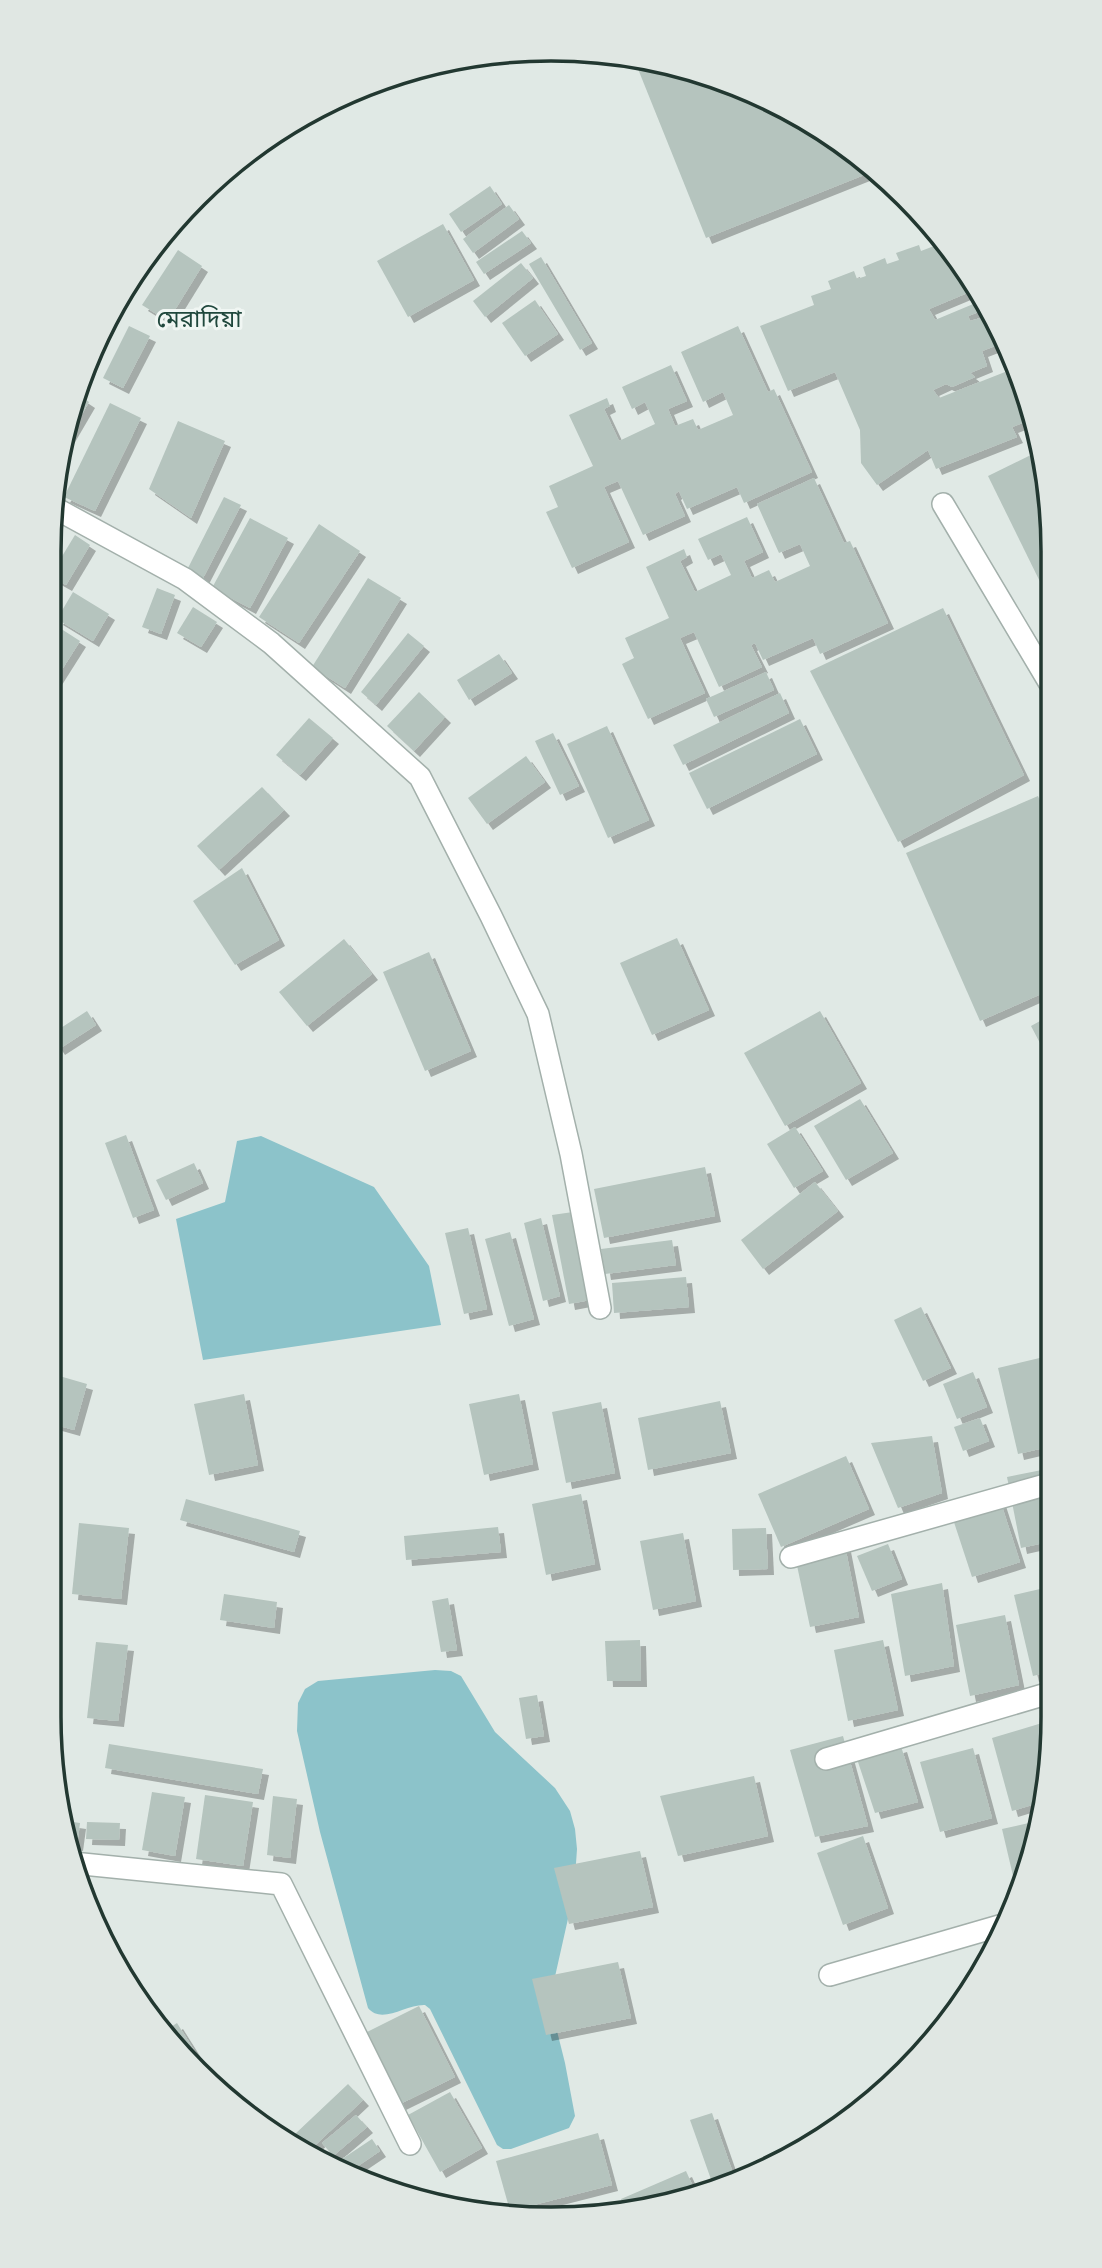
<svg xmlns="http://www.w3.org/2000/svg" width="1102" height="2268" font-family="'Titillium Web','Noto Sans Bengali',sans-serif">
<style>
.water{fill:#8cc3ca}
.building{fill:#b5c4be;filter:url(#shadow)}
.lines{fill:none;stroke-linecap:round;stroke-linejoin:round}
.street-casing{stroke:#a3b0ab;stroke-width:24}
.street{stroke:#fff;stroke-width:21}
.labels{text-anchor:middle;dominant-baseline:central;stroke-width:6;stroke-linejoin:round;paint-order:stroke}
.quarter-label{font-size:24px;fill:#20483d;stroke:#f0f6f3}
.rim{fill:none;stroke:#223831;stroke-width:3.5}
</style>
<defs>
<filter id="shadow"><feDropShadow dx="6" dy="6" stdDeviation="0" flood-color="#0004"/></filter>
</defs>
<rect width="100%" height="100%" fill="#e0e9e5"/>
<g class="water">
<path d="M261 1136 374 1187 429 1266 441 1325 203 1360 176 1219 225 1202 237 1141Z"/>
<path d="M435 1670 451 1671 461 1676 495 1732 555 1788 570 1811 575 1829 577 1849 574 1892 554 1981 555 2023 565 2063 575 2116 569 2128 511 2149H503L497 2145 430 2009 425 2005C406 2004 382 2025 368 2008L320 1832 297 1731 298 1703 305 1689 318 1681Z"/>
</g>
<g class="building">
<path d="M636 57 649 59 743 87 856 152 874 171 706 238 634 59Z"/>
<path d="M490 186 502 204 461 232 449 214Z"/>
<path d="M509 205 519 219 473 253 463 239Z"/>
<path d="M443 224 474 280 408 317 377 261Z"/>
<path d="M522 231 531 243 484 274 476 262Z"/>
<path d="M942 243 945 251 949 246 972 291 929 309 935 320 978 302 984 310 968 316 970 321 984 317 995 346 982 351 987 366 970 373 975 377 952 387 946 384 933 390 939 398 1005 372 1025 422 1012 427 1017 437 936 469 928 450 877 485 861 463 860 430 835 372 788 391 760 326 814 305 811 296 831 289 828 281 854 271 857 279 866 276 863 267 885 258 887 264 899 260 896 253 919 245 921 251Z"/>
<path d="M178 250 202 266 168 321 142 305Z"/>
<path d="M541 257 592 343 580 350 529 264Z"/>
<path d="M521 263 533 278 485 317 473 301Z"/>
<path d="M535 300 558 334 525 356 502 323Z"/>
<path d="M129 326 150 336 123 388 103 378Z"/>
<path d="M738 326 768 392 774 389 812 472 744 503 737 487 687 509 679 491 675 494 685 516 643 535 618 481 604 487 629 542 572 568 546 512 558 507 549 486 593 466 569 415 607 398 610 406 604 409 619 441 655 424 645 402 632 409 622 387 671 365 687 401 668 409 675 426 693 419 698 430 733 415 723 392 703 402 681 352Z"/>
<path d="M77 394 89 402 61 450H60Z"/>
<path d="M110 403 141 418 95 511 64 497Z"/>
<path d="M178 421 225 441 191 518 149 489Z"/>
<path d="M1039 451 1049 485V600L988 476Z"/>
<path d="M814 478 844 543 850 541 888 623 820 654 813 638 763 660 755 643 751 645 762 667 719 687 694 632 680 638 705 693 648 719 622 664 634 658 625 638 669 618 646 567 684 549 687 557 680 561 695 592 731 575 721 554 708 560 698 539 747 517 763 552 744 561 752 578 769 570 775 582 810 566 800 544 779 553 757 504Z"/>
<path d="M224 497 241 505 202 580 186 572Z"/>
<path d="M250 518 288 538 250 608 212 588Z"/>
<path d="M319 524 360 551 299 643 259 617Z"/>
<path d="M75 535 90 545 66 585 50 576Z"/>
<path d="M368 578 401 598 345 688 312 667Z"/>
<path d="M157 588 175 595 161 634 142 627Z"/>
<path d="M73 592 109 614 93 641 57 619Z"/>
<path d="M193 607 217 622 201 647 177 633Z"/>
<path d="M943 608 1024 775 898 842 810 671Z"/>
<path d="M52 623 80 641 49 690V627Z"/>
<path d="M408 633 424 646 376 705 361 692Z"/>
<path d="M499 654 512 673 469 700 457 680Z"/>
<path d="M766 672 774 690 714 717 706 699Z"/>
<path d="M419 692 445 717 414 751 387 726Z"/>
<path d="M780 693 789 713 683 765 673 745Z"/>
<path d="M309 718 333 738 300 775 276 755Z"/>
<path d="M800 719 817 754 707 809 689 773Z"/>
<path d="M607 726 649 820 608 838 567 744Z"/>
<path d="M553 733 579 786 560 795 535 741Z"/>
<path d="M526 756 545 782 487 824 468 798Z"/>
<path d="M262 787 284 810 219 870 197 846Z"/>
<path d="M1038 796 1050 823V990L980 1021 906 853Z"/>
<path d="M242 868 279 940 235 965 193 901Z"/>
<path d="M677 938 709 1010 652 1035 620 963Z"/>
<path d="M344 939 372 974 307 1026 279 992Z"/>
<path d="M429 952 471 1051 425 1071 383 972Z"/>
<path d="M87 1011 96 1025 59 1049 50 1035Z"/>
<path d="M820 1011 861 1083 785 1126 744 1053Z"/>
<path d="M1051 1015V1064L1031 1026Z"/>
<path d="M860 1099 893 1153 846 1180 814 1126Z"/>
<path d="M795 1127 823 1171 794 1188 767 1144Z"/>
<path d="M126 1135 154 1210 133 1218 105 1143Z"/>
<path d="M194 1163 203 1183 166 1200 156 1180Z"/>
<path d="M705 1167 715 1216 604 1238 594 1189Z"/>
<path d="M815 1182 838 1211 763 1269 741 1240Z"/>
<path d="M573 1212 590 1300 569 1304 552 1215Z"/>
<path d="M541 1218 560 1296 543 1301 524 1223Z"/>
<path d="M468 1228 487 1309 464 1314 445 1233Z"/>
<path d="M510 1232 534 1319 509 1326 485 1239Z"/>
<path d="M672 1240 676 1265 605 1274 601 1249Z"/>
<path d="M686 1277 689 1307 614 1313 612 1283Z"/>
<path d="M921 1307 951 1368 923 1381 894 1320Z"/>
<path d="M1048 1356 1052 1371V1446L1018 1454 998 1368Z"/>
<path d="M973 1372 987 1407 957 1419 943 1384Z"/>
<path d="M49 1373 87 1384 74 1430 49 1423Z"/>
<path d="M244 1394 258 1465 209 1475 194 1404Z"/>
<path d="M519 1394 533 1464 484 1475 469 1404Z"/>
<path d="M720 1401 731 1453 648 1470 638 1418Z"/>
<path d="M601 1402 615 1473 566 1483 552 1412Z"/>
<path d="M980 1418 989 1441 963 1451 954 1427Z"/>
<path d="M932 1436 942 1493 898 1508 871 1443Z"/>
<path d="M846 1456 869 1509 781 1547 758 1494Z"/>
<path d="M1052 1468V1541L1021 1548 1007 1477Z"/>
<path d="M996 1488 1020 1562 972 1577 948 1504Z"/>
<path d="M581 1494 595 1564 546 1575 532 1504Z"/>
<path d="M186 1499 300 1531 294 1552 180 1520Z"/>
<path d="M79 1523 129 1528 121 1599 72 1594Z"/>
<path d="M498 1527 501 1552 406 1560 404 1536Z"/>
<path d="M766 1528 768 1569 733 1570 732 1529Z"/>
<path d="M683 1533 696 1601 653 1610 640 1541Z"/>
<path d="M888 1544 902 1579 872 1591 857 1556Z"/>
<path d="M845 1546 859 1617 810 1627 795 1556Z"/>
<path d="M942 1583 954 1666 905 1676 891 1594Z"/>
<path d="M1053 1586V1671L1033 1676 1014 1595Z"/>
<path d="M224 1594 277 1602 274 1628 220 1620Z"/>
<path d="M448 1598 457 1650 441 1652 432 1601Z"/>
<path d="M1005 1615 1019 1685 970 1696 956 1625Z"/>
<path d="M640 1640 641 1681H607L605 1641Z"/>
<path d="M883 1640 898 1710 848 1721 834 1650Z"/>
<path d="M96 1642 128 1645 118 1721 87 1718Z"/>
<path d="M537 1695 544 1736 526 1739 519 1698Z"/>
<path d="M1042 1723 1050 1751 1045 1801 1012 1811 992 1738Z"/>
<path d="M843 1736 868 1826 815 1837 790 1750Z"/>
<path d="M109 1744 263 1769 258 1794 105 1768Z"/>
<path d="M901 1746 918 1802 875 1813 857 1759Z"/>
<path d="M973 1748 992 1818 940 1832 920 1762Z"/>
<path d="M754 1776 768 1836 678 1856 660 1796Z"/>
<path d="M152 1792 185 1797 175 1856 142 1850Z"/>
<path d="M205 1795 253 1802 243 1866 196 1859Z"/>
<path d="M273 1796 297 1799 290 1858 267 1855Z"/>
<path d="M1042 1820 1018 1897 1002 1829Z"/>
<path d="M66 1821 80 1823 77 1845 70 1844Z"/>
<path d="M87 1822 120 1823 119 1840 86 1839Z"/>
<path d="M863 1836 888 1908 843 1925 817 1853Z"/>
<path d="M640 1851 653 1907 569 1924 554 1868Z"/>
<path d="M618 1962 631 2018 546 2035 532 1979Z"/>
<path d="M419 2006 455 2077 400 2104 365 2033Z"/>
<path d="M177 2023 209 2074H208L163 2032Z"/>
<path d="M348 2084 363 2100 309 2151 294 2135Z"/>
<path d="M450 2092 482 2148 440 2172 408 2115Z"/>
<path d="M255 2112 281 2138V2139L272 2135 252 2115Z"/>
<path d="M712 2113 735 2179 713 2185 690 2120Z"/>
<path d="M356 2115 367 2127 333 2156 322 2143Z"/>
<path d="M598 2133 612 2185 510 2211 496 2161Z"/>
<path d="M372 2139 380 2151 346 2174 341 2171 336 2163Z"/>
<path d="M686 2171 695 2191 627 2212 621 2199Z"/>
</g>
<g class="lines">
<g class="street-casing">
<g id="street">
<path d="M943 504 1049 682"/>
<path d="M53 507 185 579 271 643 420 777 491 916 538 1014 571 1154 600 1308"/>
<path d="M791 1557 1052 1483"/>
<path d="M826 1759 1053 1692"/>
<path d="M73 1863 281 1884 410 2144"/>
<path d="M830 1975 1006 1924"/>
</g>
</g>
<use href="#street" class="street"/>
</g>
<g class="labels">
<g class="quarter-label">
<text x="199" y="318">মেরাদিয়া</text>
</g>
</g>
<path d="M0 0H1102V2268H0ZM551 61H551A490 490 0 0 1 1041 551V1717A490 490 0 0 1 551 2207H551A490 490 0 0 1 61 1717V551A490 490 0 0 1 551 61Z" fill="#e0e7e3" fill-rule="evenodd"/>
<path class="rim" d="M551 61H551A490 490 0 0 1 1041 551V1717A490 490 0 0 1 551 2207H551A490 490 0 0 1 61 1717V551A490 490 0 0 1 551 61Z"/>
</svg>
